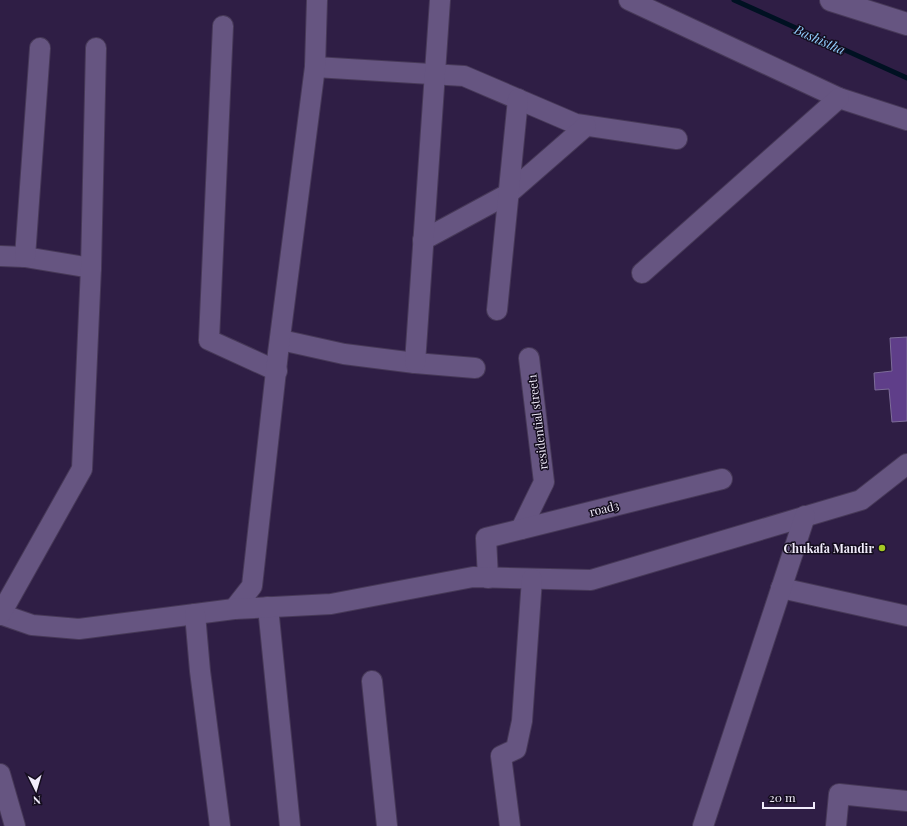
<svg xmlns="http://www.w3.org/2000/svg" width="907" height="826" font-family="'Playfair Display',serif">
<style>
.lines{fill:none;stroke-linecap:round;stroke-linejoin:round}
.stream{stroke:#012;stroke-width:5}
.building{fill:#5f3e89;stroke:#7d6c99}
.street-casing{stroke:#473958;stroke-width:22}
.secondary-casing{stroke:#473958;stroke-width:24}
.street{stroke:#665581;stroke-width:20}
.secondary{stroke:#665581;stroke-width:22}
.poi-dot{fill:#a4c824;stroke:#140d1e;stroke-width:1.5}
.labels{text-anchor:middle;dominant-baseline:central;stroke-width:3;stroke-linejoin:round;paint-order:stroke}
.street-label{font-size:12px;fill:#f1ecfb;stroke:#140d1e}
.poi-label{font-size:12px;font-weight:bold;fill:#f1ecfb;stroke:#140d1e;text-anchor:end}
.water-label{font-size:13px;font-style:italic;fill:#91cdfc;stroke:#140d1e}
</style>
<rect width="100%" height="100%" fill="#2f1e45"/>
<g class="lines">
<path class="stream" d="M734 0 907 78"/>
</g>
<path class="building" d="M907 337V421L892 422 889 389 875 390 874 373 892 371 890 338Z"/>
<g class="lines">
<g class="street-casing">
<g id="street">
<path d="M629 0 839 98 907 120"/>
<path d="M223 26 209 340 277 371"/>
<path d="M315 67 464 76 576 124 677 139"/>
<path d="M423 240 508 194 586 126"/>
<path d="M0 256 25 257 91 268"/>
<path d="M25 257 40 48"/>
<path d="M642 273 839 98"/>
<path d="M497 310 518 99"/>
<path d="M281 340 344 354 415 363 475 368"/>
<path d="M415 363 440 0"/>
<path d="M521 529 544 482 529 358"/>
<path d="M488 578 486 538 722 479"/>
<path d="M781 588 907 616"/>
<path d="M268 607 290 826"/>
<path d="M234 609 252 586 278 353 315 67 317 0"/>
<path d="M0 614 32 625 79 629 234 609 331 604 473 577 591 580 861 500 907 464"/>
<path d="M195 614 200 671 220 826"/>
<path d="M0 615 82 469 91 268 96 48"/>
<path d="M372 681 387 826"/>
<path d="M0 774 15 826"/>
<path d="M510 826 501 756 516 749 522 721 532 579"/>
<path d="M703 826 805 516"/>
<path d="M836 826 839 794 907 801"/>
</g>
</g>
<g class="secondary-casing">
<path id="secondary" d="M831 0 907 24"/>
</g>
<use href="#street" class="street"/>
<use href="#secondary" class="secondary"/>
</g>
<circle class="poi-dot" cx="882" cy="548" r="4"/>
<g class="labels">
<g class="street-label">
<text transform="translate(537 422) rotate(-97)">residential street1</text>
<text transform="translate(604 508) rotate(-14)">road3</text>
</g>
<g class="poi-label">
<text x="874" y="548">Chukafa Mandir</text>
</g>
<g class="water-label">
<text transform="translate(820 39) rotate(24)">Bashistha</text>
</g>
</g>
<g transform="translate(36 790) rotate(175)" stroke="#140d1e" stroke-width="3" paint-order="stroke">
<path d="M0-3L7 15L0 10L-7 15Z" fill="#f1ecfb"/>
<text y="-6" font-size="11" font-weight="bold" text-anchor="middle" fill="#f1ecfb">N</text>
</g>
<path d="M763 802v6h51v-6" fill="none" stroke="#f1ecfb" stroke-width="2"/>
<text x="769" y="802" font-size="12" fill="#f1ecfb" stroke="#140d1e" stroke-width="3" paint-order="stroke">20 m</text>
</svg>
